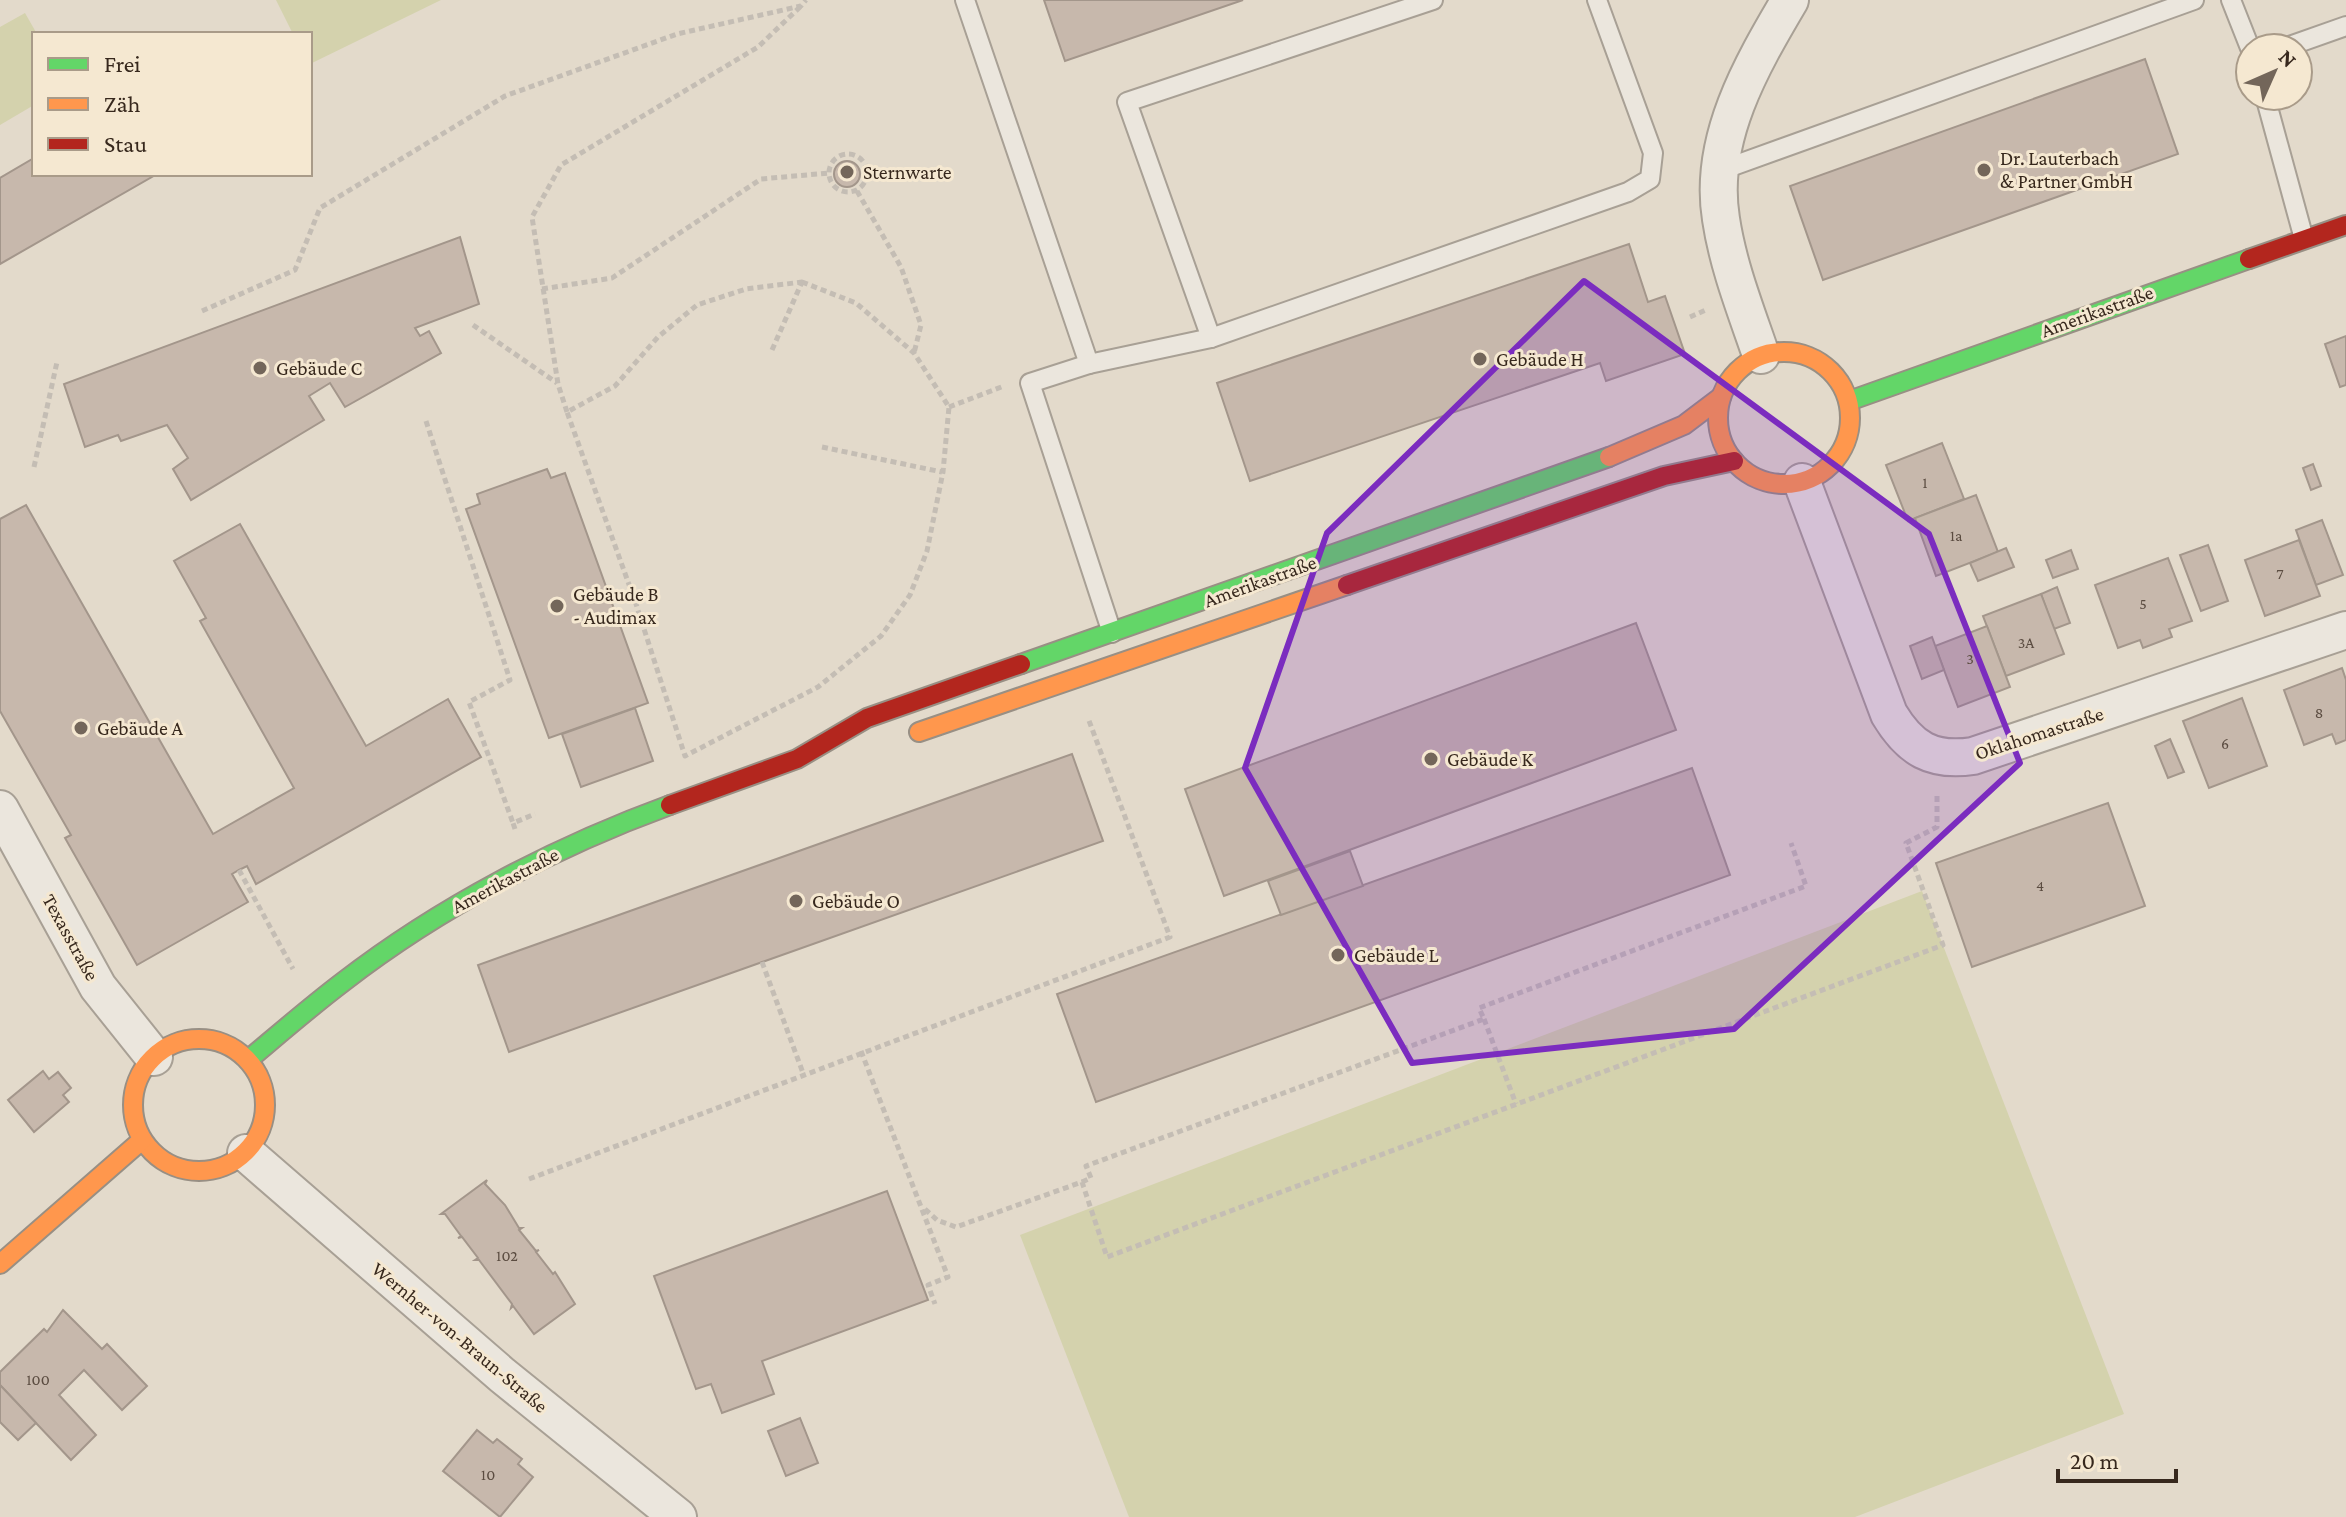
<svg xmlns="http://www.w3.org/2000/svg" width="2346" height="1517" font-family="'Crimson Pro',serif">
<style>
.green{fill:#d4d2ad}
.building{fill:#c7b8ac;stroke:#a3968b;stroke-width:2}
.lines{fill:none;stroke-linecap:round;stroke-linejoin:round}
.lane-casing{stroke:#a8a095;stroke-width:22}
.street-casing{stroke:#a8a095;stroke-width:40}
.fast-casing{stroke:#988f84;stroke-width:22}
.slow-casing{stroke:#988f84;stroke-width:22}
.jam-casing{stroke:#988f84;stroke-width:22}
.path{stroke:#c4bdb4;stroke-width:5;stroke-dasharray:6 4;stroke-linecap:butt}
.lane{stroke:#ebe6dd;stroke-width:18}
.street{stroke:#ebe6dd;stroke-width:36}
.fast{stroke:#63d668;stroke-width:18}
.slow{stroke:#ff974d;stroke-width:18}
.jam{stroke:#b3261e;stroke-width:18}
.marked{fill:#7b2cbf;fill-opacity:0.2;stroke:#7b2cbf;stroke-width:6;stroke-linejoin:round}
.poi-dot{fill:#73665a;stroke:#f5e8d1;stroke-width:3}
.labels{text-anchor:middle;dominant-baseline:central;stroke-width:6;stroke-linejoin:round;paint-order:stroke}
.number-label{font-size:16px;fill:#5b4c41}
.poi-label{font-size:20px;fill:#37281d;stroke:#f5e8d1;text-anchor:start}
.street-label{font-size:20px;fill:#37281d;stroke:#f5e8d1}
</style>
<rect width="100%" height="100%" fill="#e3dacb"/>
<g class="green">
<path d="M276 0H441L310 64V34H293Z"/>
<path d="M25 13 37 34H34V105L0 125V27Z"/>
<path d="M1922 891 2124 1414 1855 1517H1129L1020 1235Z"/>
</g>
<g class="building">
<path d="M1044 0H1243L1065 61Z"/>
<path d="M2145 59 2178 154 1823 280 1790 186Z"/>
<path d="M34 158V174H157L0 264V178Z"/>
<circle cx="847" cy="174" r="13"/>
<path d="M460 237 479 304 415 328 420 336 429 331 441 353 345 407 330 383 309 396 324 420 191 500 173 469 188 458 167 425 121 441 118 435 85 447 64 384Z"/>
<path d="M1629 244 1648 302 1665 296 1685 354 1606 381 1600 363 1250 481 1217 383Z"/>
<path d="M2346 336V385L2340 387 2325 344Z"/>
<path d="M1942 443 1964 499 1908 521 1886 465Z"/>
<path d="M2313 464 2321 486 2311 490 2303 468Z"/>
<path d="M547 469 551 478 565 473 648 703 549 738 466 509 480 504 477 494Z"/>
<path d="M1976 495 1998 552 1936 576 1915 518Z"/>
<path d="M26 505 213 834 294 788 200 621 206 618 174 561 240 524 366 746 448 699 481 757 256 884 247 866 239 870 232 874 248 902 137 965 65 838 71 835 0 711V519Z"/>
<path d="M2322 520 2343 575 2316 585 2296 530Z"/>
<path d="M2299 540 2320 596 2265 616 2245 560Z"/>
<path d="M2208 545 2228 601 2201 611 2180 555Z"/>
<path d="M2006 548 2014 567 1978 581 1970 563Z"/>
<path d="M2071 550 2078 569 2053 578 2046 560Z"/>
<path d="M2168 558 2192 621 2169 629 2172 637 2143 648 2140 640 2118 648 2095 585Z"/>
<path d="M2057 587 2070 623 2054 629 2041 594Z"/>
<path d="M2041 594 2064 654 2006 676 1983 616Z"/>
<path d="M1636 623 1676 730 1224 896 1185 789Z"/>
<path d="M1987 626 2010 687 1958 707 1935 646Z"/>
<path d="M1932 637 1944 670 1922 679 1910 646Z"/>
<path d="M2342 668 2346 680V740L2336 744 2332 734 2304 745 2284 690Z"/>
<path d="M2242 698 2267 766 2209 788 2183 721Z"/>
<path d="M635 708 653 761 581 787 562 734Z"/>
<path d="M2170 739 2184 772 2168 778 2155 746Z"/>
<path d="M1072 754 1103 841 509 1052 478 965Z"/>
<path d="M1692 768 1730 875 1096 1102 1057 994Z"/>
<path d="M2108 803 2145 906 1972 967 1936 863Z"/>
<path d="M1350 851 1363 886 1281 915 1268 881Z"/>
<path d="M43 1071 49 1079 58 1072 71 1088 63 1095 69 1102 34 1132 8 1100Z"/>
<path d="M487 1180 485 1184 505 1205 519 1228H522L519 1230 536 1251 539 1250 536 1252 553 1274 555 1272 575 1304 534 1334 513 1306 511 1308 512 1304 479 1260H475L478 1258 462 1237 458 1238 461 1236 445 1214H441Z"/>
<path d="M887 1191 928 1300 762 1361 774 1394 722 1413 711 1384 696 1389 654 1276Z"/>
<path d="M63 1310 102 1349 107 1344 147 1386 122 1410 84 1370 59 1395 96 1435 71 1460 0 1385V1372L44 1329 47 1332Z"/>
<path d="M0 1385 36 1423 18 1440 0 1422Z"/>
<path d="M800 1418 818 1463 786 1476 768 1431Z"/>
<path d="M477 1430 493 1443 497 1439 522 1459 518 1464 533 1477 500 1517 443 1471Z"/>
</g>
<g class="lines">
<g class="lane-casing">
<g id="lane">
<path d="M965 0 1089 364"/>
<path d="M2231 0 2250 48"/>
<path d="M2284 48 2346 26"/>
<path d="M2265 96 2304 239"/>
<path d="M1719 171 2194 0"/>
<path d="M1211 338 1127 102 1433 0"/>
<path d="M1112 633 1030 383 1089 364 1211 338 1628 192 1650 179 1653 153 1597 0"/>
</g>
</g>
<g class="street-casing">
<g id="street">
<path d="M1761 355C1746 311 1728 266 1721 219 1708 140 1751 66 1790 0"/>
<path d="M1802 482 1889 714C1910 749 1932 762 1973 756L2346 630"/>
<path d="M0 809 98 987 154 1057"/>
<path d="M246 1153 502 1375 678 1517"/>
</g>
</g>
<g class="fast-casing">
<g id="fast">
<path d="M1849 401 2249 259"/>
<path d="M1021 664 1609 457"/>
<path d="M248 1060C279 1034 310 1007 343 982 440 907 555 847 670 805"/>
</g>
</g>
<g class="slow-casing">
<g id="slow">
<circle cx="1784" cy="418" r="66"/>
<path d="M1609 457 1684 425 1721 397"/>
<path d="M919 732 1347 585"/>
<circle cx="199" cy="1105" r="66"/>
<path d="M0 1264 142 1140"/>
</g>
</g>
<g class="jam-casing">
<g id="jam">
<path d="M2249 259 2346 225"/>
<path d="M1347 585 1664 476 1734 461"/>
<path d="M670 805 797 759 867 718 1021 664"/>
</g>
</g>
<g class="path">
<circle cx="848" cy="173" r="19"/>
<path d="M857 191 901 267 921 325 914 353"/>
<path d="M802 282 856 303 914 353 949 407 943 472 927 551 910 595 881 636 818 687 685 756 636 604 567 412 615 386 658 337 697 305 746 289Z"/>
<path d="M542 289 612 278 761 179 829 173"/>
<path d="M202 311 295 270 320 208 505 96 677 34 801 6 806 0"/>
<path d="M1690 317 1708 309"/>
<path d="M473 325 557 383"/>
<path d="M772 350 802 282"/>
<path d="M949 407 1004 386"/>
<path d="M567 412 558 384 532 217 561 165 758 47 801 6"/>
<path d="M426 421 510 680 469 702 513 823"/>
<path d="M822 447 942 472"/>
<path d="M34 467 57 362"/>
<path d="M515 829 513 823 535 814"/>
<path d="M239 870 293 969"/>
<path d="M762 962 803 1073"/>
<path d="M1484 1019 1516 1104"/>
<path d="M861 1051 948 1277 928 1285 935 1304"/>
<path d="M529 1179 1170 937 1088 718"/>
<path d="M1082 1182 1091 1178 1086 1166 1484 1019 1479 1008 1806 886 1791 843"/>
<path d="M925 1209 937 1220 956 1227 1082 1182 1107 1257 1943 945 1906 843 1937 827V793"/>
</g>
<use href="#lane" class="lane"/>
<use href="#street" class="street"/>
<use href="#fast" class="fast"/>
<use href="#slow" class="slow"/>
<use href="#jam" class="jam"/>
</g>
<path class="marked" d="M1584 281 1929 534 2020 763 1734 1029 1412 1063 1245 768 1327 533Z"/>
<g class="poi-dot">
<circle cx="1984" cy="170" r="8"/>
<circle cx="847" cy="172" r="8"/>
<circle cx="1480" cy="359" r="8"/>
<circle cx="260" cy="368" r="8"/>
<circle cx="557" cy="606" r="8"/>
<circle cx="81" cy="728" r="8"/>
<circle cx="1431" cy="759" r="8"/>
<circle cx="796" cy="901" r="8"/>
<circle cx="1338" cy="955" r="8"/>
</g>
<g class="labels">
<g class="number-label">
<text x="1925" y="482">1</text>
<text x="1956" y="535">1a</text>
<text x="2280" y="573">7</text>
<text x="2143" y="603">5</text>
<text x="2026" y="642">3A</text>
<text x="1970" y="658">3</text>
<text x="2319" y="712">8</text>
<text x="2225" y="743">6</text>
<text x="2040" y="885">4</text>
<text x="507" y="1255">102</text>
<text x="38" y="1379">100</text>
<text x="488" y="1474">10</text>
</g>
<g class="poi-label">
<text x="2000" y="158">Dr. Lauterbach<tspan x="2000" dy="23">&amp; Partner GmbH</tspan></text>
<text x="863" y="172">Sternwarte</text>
<text x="1496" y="359">Gebäude H</text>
<text x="276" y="368">Gebäude C</text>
<text x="573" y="594">Gebäude B<tspan x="573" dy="23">- Audimax</tspan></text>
<text x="97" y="728">Gebäude A</text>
<text x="1447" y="759">Gebäude K</text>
<text x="812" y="901">Gebäude O</text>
<text x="1354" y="955">Gebäude L</text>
</g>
<g class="street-label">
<text transform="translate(2097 311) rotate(-20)">Amerikastraße</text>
<text transform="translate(1260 581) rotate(-20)">Amerikastraße</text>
<text transform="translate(2039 733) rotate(-18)">Oklahomastraße</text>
<text transform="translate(505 880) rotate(-28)">Amerikastraße</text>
<text transform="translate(71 937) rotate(61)">Texasstraße</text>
<text transform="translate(460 1337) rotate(40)">Wernher-von-Braun-Straße</text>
</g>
</g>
<rect x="32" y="32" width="280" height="144" fill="#f5e8d1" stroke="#a99b89" stroke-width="2"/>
<rect x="48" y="58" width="40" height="12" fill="#63d668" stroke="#a99b89" stroke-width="2"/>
<text x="104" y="72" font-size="24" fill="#37281d">Frei</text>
<rect x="48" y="98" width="40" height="12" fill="#ff974d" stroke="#a99b89" stroke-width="2"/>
<text x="104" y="112" font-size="24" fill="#37281d">Zäh</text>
<rect x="48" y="138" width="40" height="12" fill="#b3261e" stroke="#a99b89" stroke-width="2"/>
<text x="104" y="152" font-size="24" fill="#37281d">Stau</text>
<g transform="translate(2274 72) rotate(45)"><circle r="38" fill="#f5e8d1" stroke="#a99b89" stroke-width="2"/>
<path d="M0-6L14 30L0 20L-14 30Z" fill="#73665a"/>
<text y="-12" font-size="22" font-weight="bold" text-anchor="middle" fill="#37281d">N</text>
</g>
<path d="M2058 1469v12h118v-12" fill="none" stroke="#37281d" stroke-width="4"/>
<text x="2070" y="1469" font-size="24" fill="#37281d" stroke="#f5e8d1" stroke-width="6" paint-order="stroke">20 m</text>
</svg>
